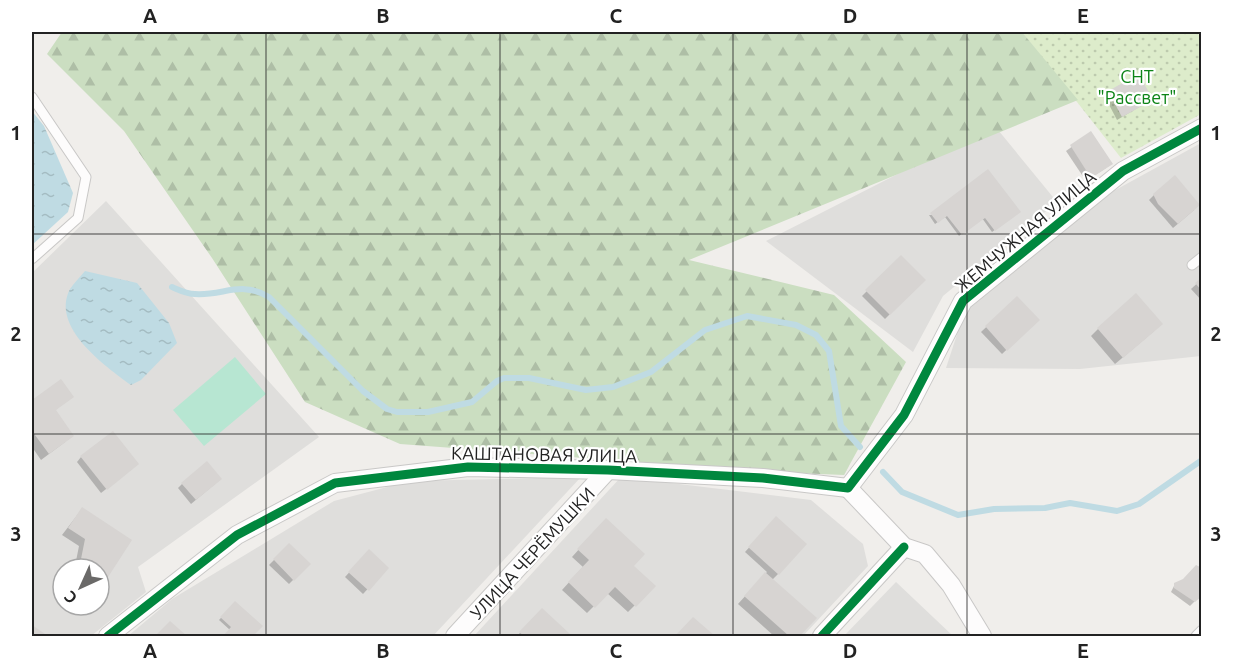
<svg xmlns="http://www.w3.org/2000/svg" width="1233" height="668" font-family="Ubuntu,sans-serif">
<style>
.residential{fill:#dfdedc;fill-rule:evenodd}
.grass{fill:url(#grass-dots)}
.forest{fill:url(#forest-firs)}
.pitch{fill:#b7e6d2}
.water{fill:url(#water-ripples)}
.shadow{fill:#0003}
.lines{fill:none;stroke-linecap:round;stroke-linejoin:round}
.stream{stroke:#bfdbe3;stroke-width:6}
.building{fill:#d7d4d2}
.lane-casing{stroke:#c9c8c7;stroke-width:11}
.street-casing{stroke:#c9c8c7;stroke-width:20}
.lane{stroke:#fdfcfc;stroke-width:9}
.street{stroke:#fdfcfc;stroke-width:18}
.cycleway-casing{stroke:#fff;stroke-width:13}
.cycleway{stroke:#00873e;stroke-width:9}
.grid{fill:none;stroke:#222;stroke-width:1.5;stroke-opacity:0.55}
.labels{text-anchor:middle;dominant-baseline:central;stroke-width:4.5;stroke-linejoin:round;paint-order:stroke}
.park-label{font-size:18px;fill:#0c8416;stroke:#fff}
.street-label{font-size:18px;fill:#222;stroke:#fff}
.neatline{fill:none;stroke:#222;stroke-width:2}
.grid-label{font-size:20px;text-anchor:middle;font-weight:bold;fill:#222}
</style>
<defs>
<pattern id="grass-dots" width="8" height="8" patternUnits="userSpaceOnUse" patternTransform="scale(1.5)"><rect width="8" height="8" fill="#ddeccb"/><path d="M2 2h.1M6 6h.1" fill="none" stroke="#bdcaae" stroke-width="1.8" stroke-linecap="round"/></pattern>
<pattern id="forest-firs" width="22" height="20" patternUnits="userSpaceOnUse" patternTransform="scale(1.5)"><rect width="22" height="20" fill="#cbdec1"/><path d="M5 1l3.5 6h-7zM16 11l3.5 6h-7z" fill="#aebea6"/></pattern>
<pattern id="water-ripples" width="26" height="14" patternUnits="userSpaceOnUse" patternTransform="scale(1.5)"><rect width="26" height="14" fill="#bfdbe3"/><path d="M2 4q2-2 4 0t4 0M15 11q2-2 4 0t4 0" fill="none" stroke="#a4bcc2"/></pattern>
</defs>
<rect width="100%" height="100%" fill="#f0eeeb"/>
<g class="residential">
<path d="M994 125 1057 202 943 296 913 352 766 241Z"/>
<path d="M1201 143V356L1080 369 946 368 964 313 1110 193Z"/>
<path d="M106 201 319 437 138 567 146 592 91 636H32V273ZM63 569H99V605H63Z"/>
<path d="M581 477 433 636H128L172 599 334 501 410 481Z"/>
<path d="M621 477 811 500 863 544 868 566 803 636H474Z"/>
<path d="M896 582 953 636H844Z"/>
</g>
<path class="grass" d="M1022 32H1197L1201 38V114L1121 158Z"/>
<path class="forest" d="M62 32H1022L1078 100 689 260 834 295 906 362 844 475 771 472 400 444 305 402 212 258 124 131 47 54Z"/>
<path class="pitch" d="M235 357 266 394 204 446 173 410Z"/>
<g class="water">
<path d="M32 111 44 126 73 193 68 212 32 245Z"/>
<path d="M85 271 137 283 169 323 177 343 141 380 131 385C105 366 50 327 70 289 74 283 80 277 85 271Z"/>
</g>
<g class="shadow">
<path d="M1109 92 1151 100 1117 120 1105 97Z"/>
<path d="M1091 133 1106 168 1086 181 1066 151Z"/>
<path d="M1154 195 1194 210 1173 228 1149 200Z"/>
<path d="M1017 213 992 232 982 218 959 236 945 217 935 224 929 215Z"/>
<path d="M901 257 924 280 885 319 862 296Z"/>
<path d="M1202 279V301L1191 289Z"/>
<path d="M1017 298 1038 320 1002 354 981 332Z"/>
<path d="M1098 329 1154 331 1115 364 1091 336Z"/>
<path d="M61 381 72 396 54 411 65 442 41 460 32 447V402Z"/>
<path d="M81 457 133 468 101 493 77 462Z"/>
<path d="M216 483 191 504 178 488 182 484Z"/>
<path d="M82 509 130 541 99 588V569H80L75 566 79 546 62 535Z"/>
<path d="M776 518 778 574 772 580 815 618 798 636H774L738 604 767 572 745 552Z"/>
<path d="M599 527 632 566 654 586 628 612 607 593 587 613 562 590 583 567 572 557Z"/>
<path d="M289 545 309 564 289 584 269 565Z"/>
<path d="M369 551 387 568 363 594 345 577Z"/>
<path d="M1175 584 1202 594 1190 606 1171 592Z"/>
<path d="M235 603 260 626 251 636H224L230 630 219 620Z"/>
<path d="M542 610 568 634 566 636H517Z"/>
<path d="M693 619 713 636H676Z"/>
</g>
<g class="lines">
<g class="stream">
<path d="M172 287C179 290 187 294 195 294 224 296 240 280 269 297L363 391 387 409 397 412H428L472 402 497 381 504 378H529L586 390 613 387 651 372 705 330 747 316 796 325 816 335 829 351 841 426 860 447"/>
<path d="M883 472 902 492 958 515 994 509 1045 508 1070 503 1117 511 1139 504 1202 460"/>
</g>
</g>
<g class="building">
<path d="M1139 74 1153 100 1122 117 1108 91Z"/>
<path d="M1091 131 1113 164 1091 178 1070 145Z"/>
<path d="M988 169 1021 212 995 231 985 218 962 235 947 216 938 223 930 213Z"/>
<path d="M1175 175 1200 205 1178 224 1158 204 1153 194Z"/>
<path d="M901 255 926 280 890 315 865 290Z"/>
<path d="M1202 277V291L1195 283Z"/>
<path d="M1136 293 1163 324 1123 358 1097 328Z"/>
<path d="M1017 296 1040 320 1007 351 985 326Z"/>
<path d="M61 379 74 397 56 410 74 436 49 454 32 431V400Z"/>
<path d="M113 431 139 464 107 490 80 456Z"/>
<path d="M207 461 222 479 196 500 181 483Z"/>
<path d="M82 507 132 540 99 591V569H81L86 562 81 559 85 539 68 528Z"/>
<path d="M776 516 807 544 779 575 748 547Z"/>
<path d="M606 518 645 554 634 566 656 586 636 607 615 587 595 608 568 582 589 560 577 549Z"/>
<path d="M289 543 311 564 294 581 273 559Z"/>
<path d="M369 549 389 568 369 591 348 572Z"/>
<path d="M1196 565 1202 568V596L1195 602 1174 588V583L1183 579Z"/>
<path d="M765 572 817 618 800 636H789L744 596Z"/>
<path d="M235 601 263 626 253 636H223L231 627 220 617Z"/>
<path d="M542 608 570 634 568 636H524L519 632Z"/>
<path d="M693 617 715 636H675Z"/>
<path d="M170 621 187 636H155Z"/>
<path d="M32 625 48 636H32Z"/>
</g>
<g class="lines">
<g class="lane-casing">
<g id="lane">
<path d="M32 97 86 177 78 218 32 259"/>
<path d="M1192 265 1202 257"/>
<path d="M1196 636 1202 630"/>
</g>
</g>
<g class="street-casing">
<g id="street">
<path d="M848 488 904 415 963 301 1123 171 1202 128"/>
<path d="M848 488 904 547 925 554 951 585 982 636"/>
<path d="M108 636 237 535 335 483 468 467 608 470 763 478 848 488"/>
<path d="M455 636 608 470"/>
<path d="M822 636 904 547"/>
</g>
</g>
<use href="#lane" class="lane"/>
<use href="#street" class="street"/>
<g class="cycleway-casing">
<g id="cycleway">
<path d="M108 636 237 535 335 483 468 467 608 470 763 478 848 488 904 415 963 301 1123 171 1202 128"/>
<path d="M822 636 904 547"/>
</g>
</g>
<use href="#cycleway" class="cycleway"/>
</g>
<path class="grid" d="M266 32V636M500 32V636M733 32V636M967 32V636M32 234H1202M32 434H1202"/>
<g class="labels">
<g class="park-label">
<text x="1137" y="76">СНТ<tspan x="1137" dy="21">"Рассвет"</tspan></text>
</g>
<g class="street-label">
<text transform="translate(1025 231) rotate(-40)">ЖЕМЧУЖНАЯ УЛИЦА</text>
<text transform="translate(544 454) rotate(1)">КАШТАНОВАЯ УЛИЦА</text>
<text transform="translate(532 553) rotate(-47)">УЛИЦА ЧЕРЁМУШКИ</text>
</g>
</g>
<rect width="1233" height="668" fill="none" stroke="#ffffff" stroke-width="66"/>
<g transform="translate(81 587) rotate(225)"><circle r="28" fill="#ffffff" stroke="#a7a7a7" stroke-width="1.5"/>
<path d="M0-4.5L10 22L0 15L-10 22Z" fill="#6a6968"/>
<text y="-9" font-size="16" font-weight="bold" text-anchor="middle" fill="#222222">С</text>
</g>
<rect x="33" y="33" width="1167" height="602" class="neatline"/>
<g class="grid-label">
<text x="150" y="23">A</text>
<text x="383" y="23">B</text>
<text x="616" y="23">C</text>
<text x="850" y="23">D</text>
<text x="1083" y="23">E</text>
<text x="16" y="140">1</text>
<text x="1216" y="140">1</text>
<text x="16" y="341">2</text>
<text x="1216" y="341">2</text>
<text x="16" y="541">3</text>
<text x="1216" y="541">3</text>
<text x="150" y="658">A</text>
<text x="383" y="658">B</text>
<text x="616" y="658">C</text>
<text x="850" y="658">D</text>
<text x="1083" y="658">E</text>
</g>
</svg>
